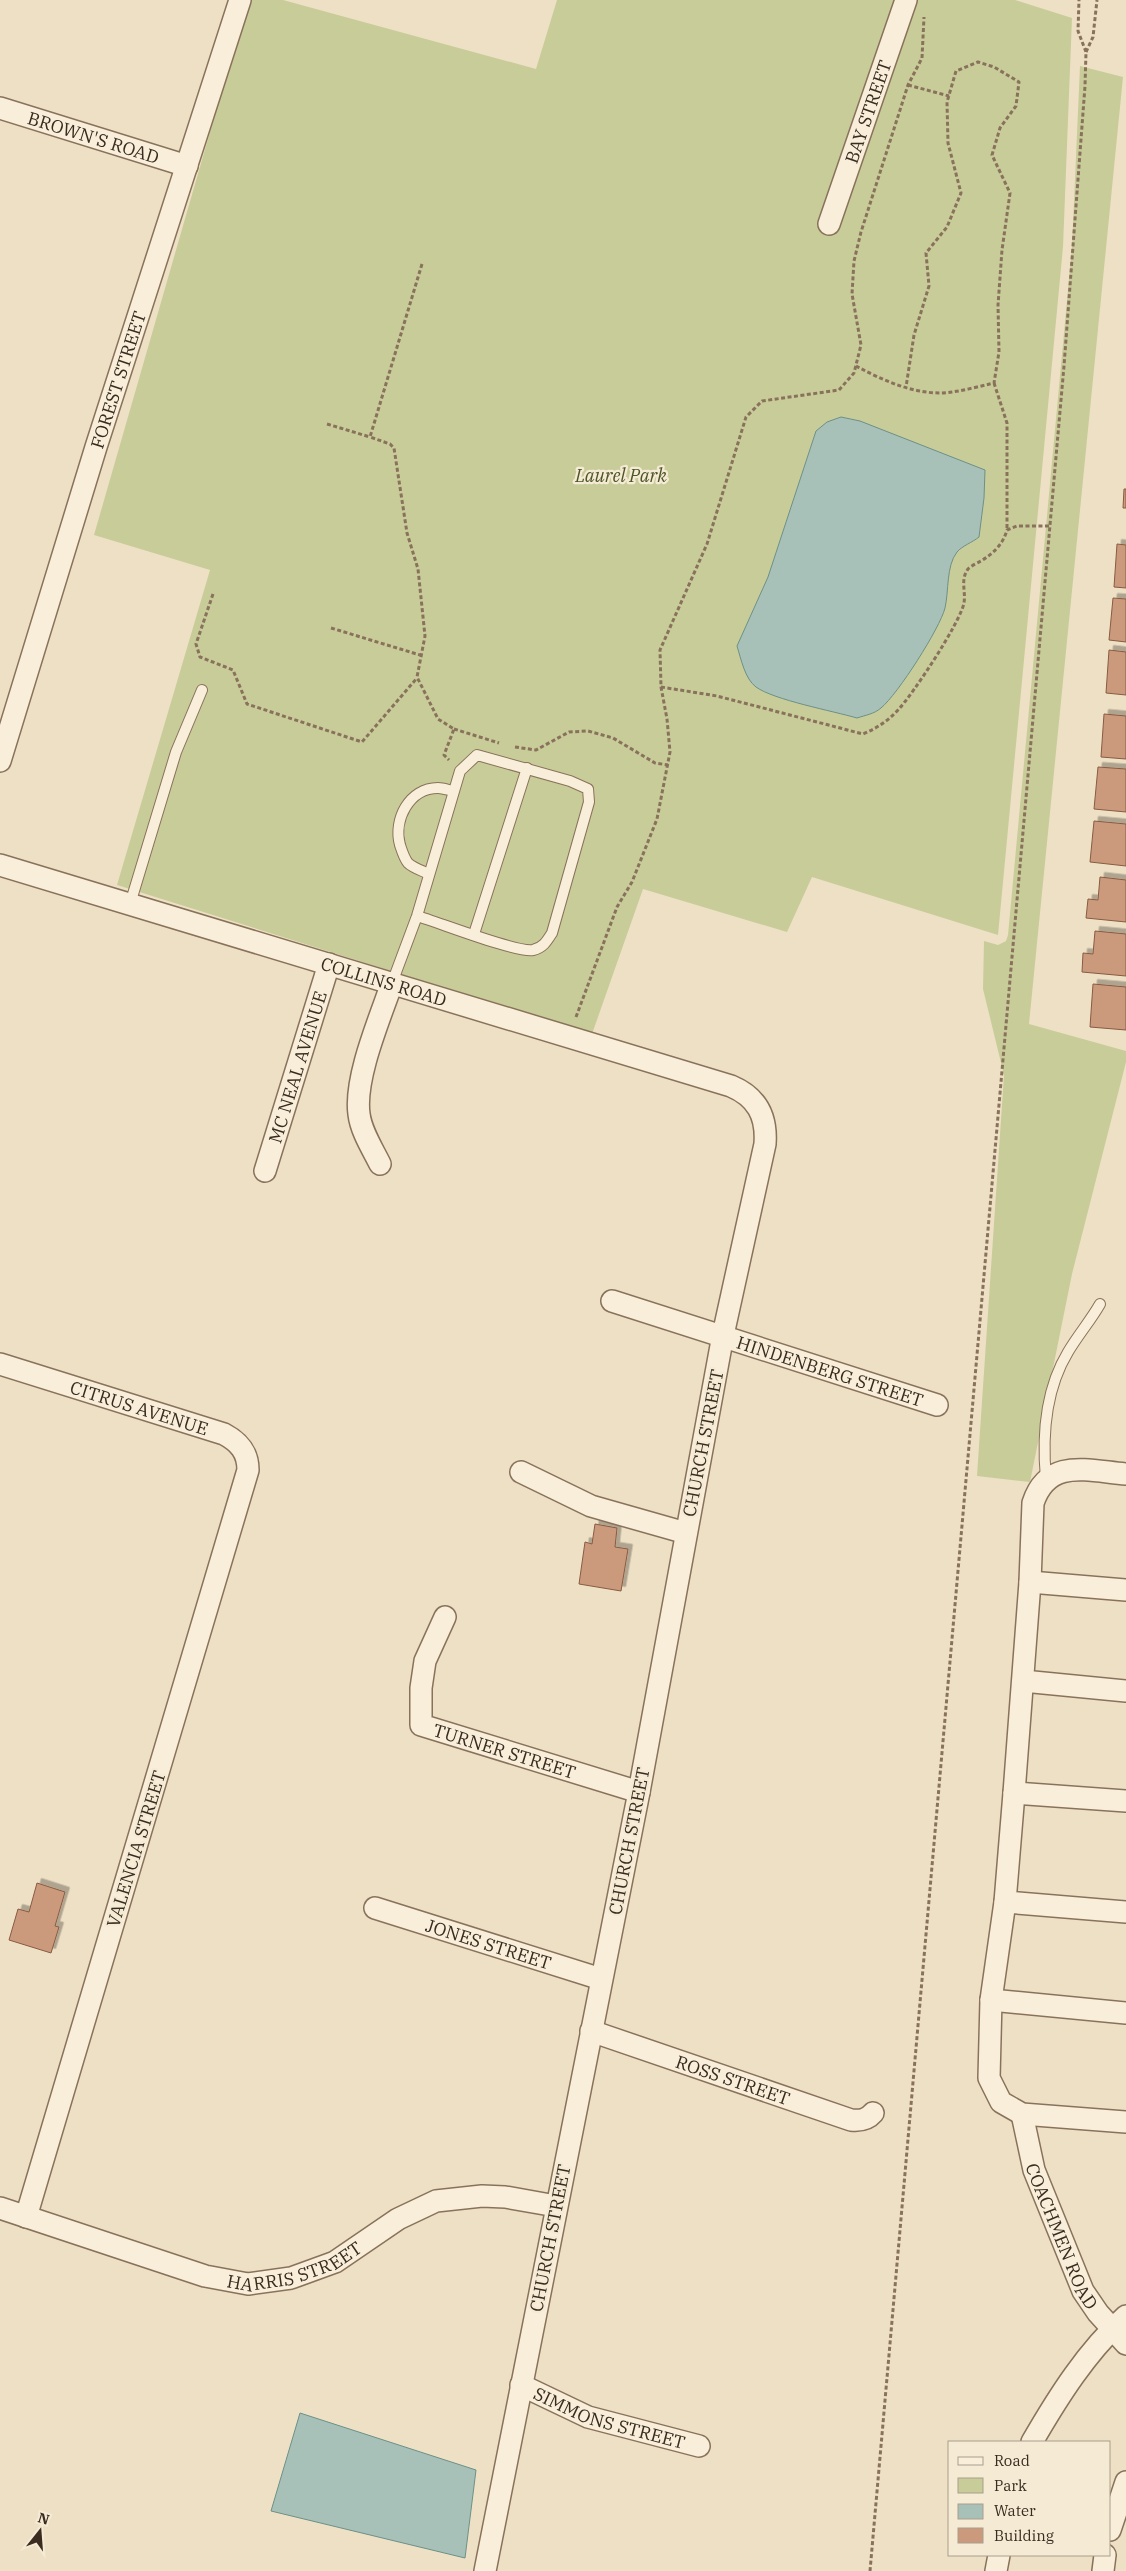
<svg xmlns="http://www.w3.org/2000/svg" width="1126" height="2571" font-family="'IBM Plex Serif',serif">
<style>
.green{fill:#c8cc99}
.water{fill:#a7c1b9;stroke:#6d9086}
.building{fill:#cb9a7c;stroke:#885b41;filter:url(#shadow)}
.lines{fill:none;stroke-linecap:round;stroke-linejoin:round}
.service-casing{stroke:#89725b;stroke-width:12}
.minor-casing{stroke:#89725b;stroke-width:24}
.path{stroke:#89725b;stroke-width:3;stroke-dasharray:4 2.5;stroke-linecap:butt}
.service{stroke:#f8eed9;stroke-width:10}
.minor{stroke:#f8eed9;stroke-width:21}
.labels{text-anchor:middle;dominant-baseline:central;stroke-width:4.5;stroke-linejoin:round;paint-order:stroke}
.street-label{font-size:18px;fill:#392b1f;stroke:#f5ebd5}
.park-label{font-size:18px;font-style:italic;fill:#4b5526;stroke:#f5ebd5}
</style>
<defs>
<filter id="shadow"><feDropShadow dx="4.5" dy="-4.5" stdDeviation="0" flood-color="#0004"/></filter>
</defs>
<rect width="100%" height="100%" fill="#eee0c5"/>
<g class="green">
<path d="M248 0H283L536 69 557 0H1015L1072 18 1063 247 998 935 812 877 787 932 643 889 592 1034 117 885 210 570 94 535Z"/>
<path d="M1080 66 1123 77 1029 1024 1126 1051V1062L1072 1274 1030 1482 977 1476 1004 1075 983 989 984 941 998 945 1006 941 1008 935 1072 247Z"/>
</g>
<g class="water">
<path d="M841 417 860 421 985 470 984 498 979 537C973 542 962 546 957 552 946 566 949 591 945 608 940 628 898 694 881 708 874 714 866 715 857 718 833 711 774 700 756 687 745 679 741 659 737 646L768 577 816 431 827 422Z"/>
<path d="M300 2413 476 2470 465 2558 271 2511Z"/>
</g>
<g class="building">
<path d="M1124 489H1126V508H1123Z"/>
<path d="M1117 544 1126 545V588L1114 587Z"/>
<path d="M1113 598 1126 599V642L1109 640Z"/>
<path d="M1109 650 1126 652V695L1106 693Z"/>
<path d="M1104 714 1126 716V759L1101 757Z"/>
<path d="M1098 767 1126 769V812L1094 809Z"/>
<path d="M1094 821 1126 824V866L1090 862Z"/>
<path d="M1100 877 1126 880V922L1086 918 1088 899 1098 900Z"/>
<path d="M1095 931 1126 934V976L1082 972 1083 953 1093 954Z"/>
<path d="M1093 984 1126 987V1030L1090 1027Z"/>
<path d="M595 1524 617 1528 615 1547 628 1549 621 1591 579 1584 585 1542 592 1544Z"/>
<path d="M37 1883 65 1892 55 1926 59 1927 51 1953 9 1940 18 1909 29 1912Z"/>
</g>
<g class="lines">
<g class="service-casing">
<g id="service">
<path d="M429 874C423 871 413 868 408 863 404 858 402 851 400 845 393 820 409 788 438 788 443 788 448 790 453 791"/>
<path d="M130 904 176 752 202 690"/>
<path d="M474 934 527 768"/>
<path d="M392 983 417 916 460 771 477 755 570 781 588 789 589 802 552 933C547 941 543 948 533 950 516 953 438 922 417 916"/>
<path d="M1046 1479C1042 1436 1045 1390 1068 1352 1078 1335 1091 1320 1100 1304"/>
</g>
</g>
<g class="minor-casing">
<g id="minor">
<path id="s1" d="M0 108 187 166"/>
<path id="s2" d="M829 224 906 0"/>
<path id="s3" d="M0 761 96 447 240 0"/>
<path id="s4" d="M0 865 731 1086C757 1097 767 1116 765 1144L723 1335 639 1792 485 2571"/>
<path d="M380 1164C372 1148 361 1131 359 1114 354 1078 380 1018 392 983"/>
<path id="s5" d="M265 1171 329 964"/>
<path id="s6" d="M612 1301 937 1405"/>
<path id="s7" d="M0 1364 224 1434C239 1442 248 1452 248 1470L26 2217"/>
<path d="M521 1472 591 1506 686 1533"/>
<path d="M1126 1474C1088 1471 1048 1457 1033 1503L1030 1582 1014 1793 1005 1902 991 2000 989 2078 1001 2102 1022 2114 1126 2122"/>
<path d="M1030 1582 1126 1590"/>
<path id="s8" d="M445 1617 425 1661 421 1688V1725L639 1792"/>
<path d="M1023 1681 1126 1691"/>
<path d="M1014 1793 1126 1801"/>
<path d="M1005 1902 1126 1912"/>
<path id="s9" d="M375 1908 601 1979"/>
<path d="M991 2000 1126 2013"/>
<path id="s10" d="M591 2031 851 2120C860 2121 867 2120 873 2113"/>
<path id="s11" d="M1022 2114 1034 2170 1083 2291 1098 2313 1126 2344"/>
<path id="s12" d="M0 2208 205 2276 248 2284 291 2278 335 2262 398 2219 436 2201 482 2196 505 2197 556 2206"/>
<path id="s13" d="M521 2385 588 2417 699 2446"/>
<path d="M1032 2442C1058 2397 1087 2351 1126 2316"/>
<path d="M1110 2530 1126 2482"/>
<path d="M996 2571 999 2555"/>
<path d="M1103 2571 1105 2555"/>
</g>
</g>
<g class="path">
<path d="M1086 52 1093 37 1097 0"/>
<path d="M908 85 949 96"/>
<path d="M422 264 370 437 390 444 394 448 407 533 418 569 425 636 417 677 438 719 454 729 444 755 449 760"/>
<path d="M856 366C884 381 919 397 952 392 966 390 981 386 994 383L999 352 998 305 1002 250 1010 193 992 155 1000 128 1016 106 1019 82 994 67 978 62 956 71 947 102 948 143 961 193 947 227 926 253 929 286 914 335 906 387"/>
<path d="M994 383 1007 423V530"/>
<path d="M327 424 370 437"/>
<path d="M213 594 196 644 200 657 233 670 247 704 362 742 417 678"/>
<path d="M331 628 420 655"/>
<path d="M661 687 717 696 863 734C877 728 888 721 898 710 913 694 960 623 964 603 966 591 960 580 968 569 971 566 977 563 981 561 994 553 1003 544 1007 530L1017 526H1049"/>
<path d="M454 729 499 743"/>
<path d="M515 747 536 750 569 732 588 731 613 738 655 763 668 765"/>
<path d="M576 1017 617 907 632 882 657 819 670 752 667 719 661 687 660 650 707 544 746 417 762 401 839 390 854 373 861 345 852 294 854 261 861 232 908 85 922 58 924 17"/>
<path d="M870 2571 1064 366 1085 86 1086 52 1078 31 1079 0"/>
</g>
<use href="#service" class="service"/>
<use href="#minor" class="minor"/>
</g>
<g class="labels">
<g class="street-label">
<text stroke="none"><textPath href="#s2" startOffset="119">BAY STREET</textPath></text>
<text stroke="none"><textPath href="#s1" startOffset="98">BROWN'S ROAD</textPath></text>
<text stroke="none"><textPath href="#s3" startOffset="399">FOREST STREET</textPath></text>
<text stroke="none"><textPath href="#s4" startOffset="401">COLLINS ROAD</textPath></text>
<text stroke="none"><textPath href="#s5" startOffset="109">MC NEAL AVENUE</textPath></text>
<text stroke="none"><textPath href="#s6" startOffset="229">HINDENBERG STREET</textPath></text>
<text stroke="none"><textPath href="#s7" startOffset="146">CITRUS AVENUE</textPath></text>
<text transform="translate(703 1443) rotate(-79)">CHURCH STREET</text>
<text stroke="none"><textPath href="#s8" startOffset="200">TURNER STREET</textPath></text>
<text transform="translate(629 1841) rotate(-79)">CHURCH STREET</text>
<text transform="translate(136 1849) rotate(-73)">VALENCIA STREET</text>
<text stroke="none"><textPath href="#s9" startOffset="119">JONES STREET</textPath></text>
<text stroke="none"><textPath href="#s10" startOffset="150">ROSS STREET</textPath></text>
<text stroke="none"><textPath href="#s11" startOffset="129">COACHMEN ROAD</textPath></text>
<text transform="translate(550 2238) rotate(-79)">CHURCH STREET</text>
<text stroke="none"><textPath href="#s12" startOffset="309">HARRIS STREET</textPath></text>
<text stroke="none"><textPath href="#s13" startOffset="95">SIMMONS STREET</textPath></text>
</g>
<g class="park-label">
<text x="621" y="475">Laurel Park</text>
</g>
</g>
<rect x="948" y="2441" width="162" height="115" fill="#f5ebd5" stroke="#aa9e8c"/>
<rect x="958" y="2457" width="25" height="8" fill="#f8eed9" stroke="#aa9e8c"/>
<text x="994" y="2466" font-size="15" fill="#392b1f">Road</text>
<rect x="958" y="2478" width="25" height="15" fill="#c8cc99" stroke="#aa9e8c"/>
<text x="994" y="2491" font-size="15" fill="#392b1f">Park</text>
<rect x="958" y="2504" width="25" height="15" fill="#a7c1b9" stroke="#aa9e8c"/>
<text x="994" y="2516" font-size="15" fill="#392b1f">Water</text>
<rect x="958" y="2528" width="25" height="15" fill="#cb9a7c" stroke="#aa9e8c"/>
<text x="994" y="2541" font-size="15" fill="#392b1f">Building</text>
<g transform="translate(40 2531) rotate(17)" stroke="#f5ebd5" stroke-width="4" paint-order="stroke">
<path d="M0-4L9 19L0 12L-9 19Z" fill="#392b1f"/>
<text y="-8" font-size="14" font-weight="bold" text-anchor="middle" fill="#392b1f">N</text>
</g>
</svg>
